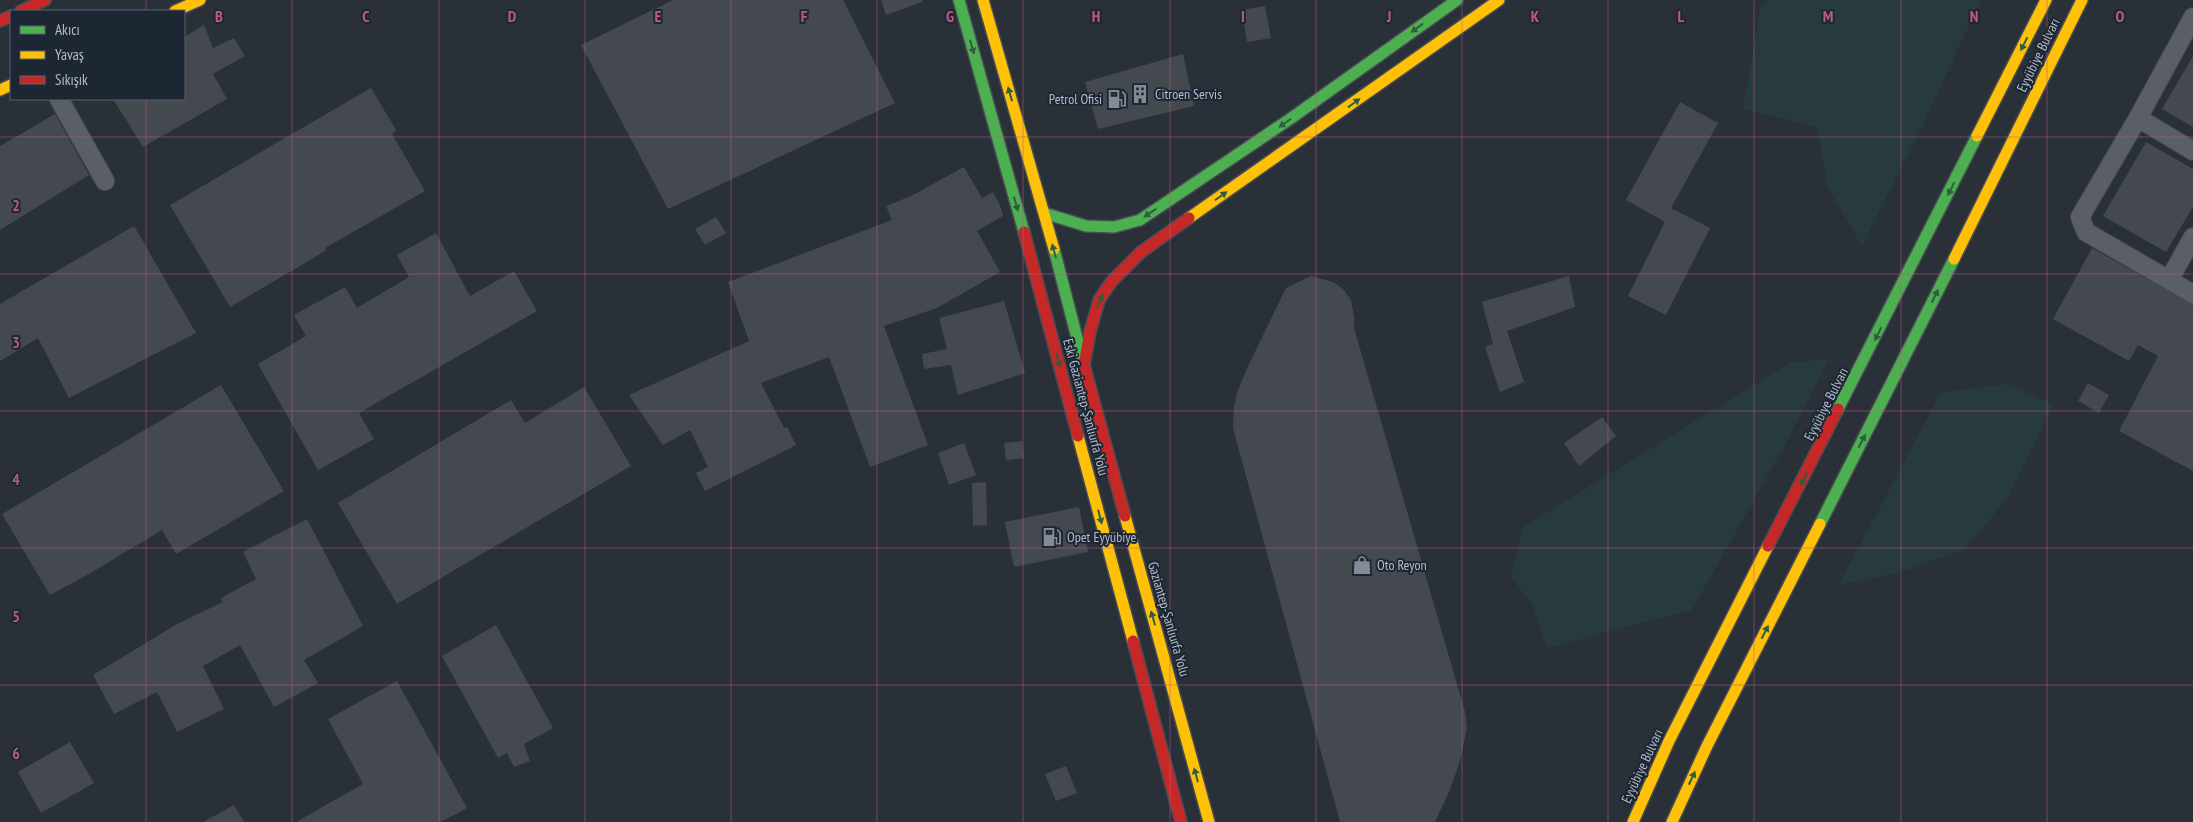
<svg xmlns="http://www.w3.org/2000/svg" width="2193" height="822" font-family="'PT Sans Narrow',sans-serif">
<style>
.green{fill:#273a3e}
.building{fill:#444950}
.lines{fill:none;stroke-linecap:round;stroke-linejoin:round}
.street-casing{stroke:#484c53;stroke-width:20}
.fast-casing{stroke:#484c53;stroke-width:14}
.slow-casing{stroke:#484c53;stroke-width:14}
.jam-casing{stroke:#484c53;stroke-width:14}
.street{stroke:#5a5e66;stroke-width:18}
.fast{stroke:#4caf50;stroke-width:11}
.slow{stroke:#ffc107;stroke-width:11}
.jam{stroke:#c62828;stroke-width:11}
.oneway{fill:#305d3f}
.grid{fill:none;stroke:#bc5a87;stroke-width:1;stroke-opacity:0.55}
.labels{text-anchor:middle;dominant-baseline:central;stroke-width:4;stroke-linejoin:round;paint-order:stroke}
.street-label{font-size:14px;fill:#b4bcc9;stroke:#1d2633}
.poi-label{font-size:14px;fill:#b4bcc9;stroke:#1d2633;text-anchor:start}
.grid-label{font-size:16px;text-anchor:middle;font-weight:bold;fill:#bc5a87;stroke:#1d2633;stroke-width:4;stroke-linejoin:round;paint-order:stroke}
</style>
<rect width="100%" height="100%" fill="#2a3038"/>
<g class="green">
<path d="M1768 0H1981L1919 133 1862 246 1827 186 1817 127 1743 109 1760 9Z"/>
<path d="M1829 359 1784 447 1692 610 1547 648 1532 604 1511 577 1523 527 1791 362Z"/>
<path d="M2007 384 2054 404 2008 497 1966 548 1905 571 1838 586 1941 392Z"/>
</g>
<g class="building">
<path d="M673 0H843L895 103 668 209 581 45Z"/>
<path d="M881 0H922V2L886 15Z"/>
<path d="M1265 6 1271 38 1247 42 1242 10Z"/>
<path d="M204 25 213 48 234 38 245 56 213 74 227 99 143 147 113 99H184V37Z"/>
<path d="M1183 54 1194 106 1098 129 1085 82Z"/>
<path d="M2193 56V127L2162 109Z"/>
<path d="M371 88 396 130 392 134 425 191 325 248 327 250 230 307 170 205Z"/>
<path d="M1680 102 1718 123 1671 208 1710 228 1666 315 1628 296 1665 222 1626 200Z"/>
<path d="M55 114 89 175 0 230V146Z"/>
<path d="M2146 142 2193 169V207L2166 252 2103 216Z"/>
<path d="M964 167 982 198 993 192 1000 205 1003 216 977 231 1000 272 937 308 884 326 928 445 870 467 829 357 761 383 784 428 787 427 796 445 705 491 696 473 708 467 690 430 663 445 629 395 749 341 728 282 892 220 886 206 911 196Z"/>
<path d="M716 217 726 233 705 245 695 229Z"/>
<path d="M134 226 196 333 69 398 38 338 0 361V304Z"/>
<path d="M436 233 470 296 514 271 537 311 359 413 374 439 318 470 258 364 306 336 294 315 345 287 357 308 409 277 397 255Z"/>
<path d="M2092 248 2193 305V471L2119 431 2158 356 2138 345 2129 361 2053 319Z"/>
<path d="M1311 276 1333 282 1343 289 1351 300 1354 317V328L1465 712 1467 728 1460 761 1449 792 1435 822H1340L1233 428 1234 406 1238 390 1249 364 1286 288Z"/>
<path d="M1569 276 1575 307 1507 331 1524 382 1500 392 1485 347 1493 344 1482 302Z"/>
<path d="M1004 301 1025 373 958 395 951 365 924 369 922 354 947 349 939 318Z"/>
<path d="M2088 383 2109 395 2099 413 2078 401Z"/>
<path d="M221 385 284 491 176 554 162 530 89 574 50 595 2 514Z"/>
<path d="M584 387 631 466 397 604 338 503 511 400 525 423Z"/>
<path d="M1602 417 1616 436 1579 466 1564 443Z"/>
<path d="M1022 441 1024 458 1006 460 1004 443Z"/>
<path d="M964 443 976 475 949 485 938 453Z"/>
<path d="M986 482 987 525 973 526 972 483Z"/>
<path d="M1079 507 1088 552 1014 567 1005 522Z"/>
<path d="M307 519 363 626 304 660 318 683 274 707 240 645 203 666 224 709 177 732 157 692 114 714 93 675 177 624 223 602 221 598 256 579 243 552Z"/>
<path d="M496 625 553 728 524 744 530 761 514 767 507 753 498 758 442 656Z"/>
<path d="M397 681 467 808 441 822H296L363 784 328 719Z"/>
<path d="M70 742 94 783 41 813 18 772Z"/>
<path d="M1066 766 1077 793 1056 801 1045 774Z"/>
<path d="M234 805 244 822H203Z"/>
</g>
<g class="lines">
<g class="street-casing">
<g id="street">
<path d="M2193 17 2138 118 2080 217 2086 232 2193 294"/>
<path d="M59 99 105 181"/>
<path d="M2138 118 2193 151"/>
<path d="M2169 280 2193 237"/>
</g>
</g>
<g class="fast-casing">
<g id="fast">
<path d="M959 0 1024 232"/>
<path d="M1044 213 1086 226 1114 227 1140 220 1290 119 1457 0"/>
<path d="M1054 249 1084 365"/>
<path d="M1838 409 1977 136"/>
<path d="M1820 524 1954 259"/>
</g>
</g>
<g class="slow-casing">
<g id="slow">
<path d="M983 0 1054 249"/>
<path d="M175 11 200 0"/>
<path d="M0 90 11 85"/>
<path d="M1977 136 2046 0"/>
<path d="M1189 218 1499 0"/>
<path d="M1954 259 2082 0"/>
<path d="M1078 436 1133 641"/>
<path d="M1125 516 1209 822"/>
<path d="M1633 822 1669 741 1768 546"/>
<path d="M1672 822 1707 746 1820 524"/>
</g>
</g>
<g class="jam-casing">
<g id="jam">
<path d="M21 11 45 0"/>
<path d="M0 21 11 16"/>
<path d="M1024 232 1078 436"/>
<path d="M1125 516 1084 365 1090 332 1099 300 1112 281 1141 252 1189 218"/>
<path d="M1768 546 1838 409"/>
<path d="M1133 641 1181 822"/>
</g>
</g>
<use href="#street" class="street"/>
<use href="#fast" class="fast"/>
<use href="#slow" class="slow"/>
<use href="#jam" class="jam"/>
</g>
<defs><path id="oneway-solid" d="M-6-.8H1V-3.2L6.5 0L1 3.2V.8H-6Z" transform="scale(1.25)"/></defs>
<g class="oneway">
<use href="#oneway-solid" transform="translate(1417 28) rotate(144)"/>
<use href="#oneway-solid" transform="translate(2024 44) rotate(117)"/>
<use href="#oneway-solid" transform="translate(972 47) rotate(74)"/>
<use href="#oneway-solid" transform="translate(1010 94) rotate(-106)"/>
<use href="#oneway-solid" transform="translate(1354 103) rotate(-36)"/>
<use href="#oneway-solid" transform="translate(1285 123) rotate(145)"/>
<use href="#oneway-solid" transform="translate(1951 189) rotate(117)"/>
<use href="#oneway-solid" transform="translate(1221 196) rotate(-35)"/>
<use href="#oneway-solid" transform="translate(1016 204) rotate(74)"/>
<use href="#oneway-solid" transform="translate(1150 213) rotate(147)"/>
<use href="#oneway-solid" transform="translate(1054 251) rotate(-105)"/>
<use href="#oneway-solid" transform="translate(1935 296) rotate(-64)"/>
<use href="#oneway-solid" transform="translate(1100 301) rotate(-66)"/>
<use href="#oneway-solid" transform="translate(1878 334) rotate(117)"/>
<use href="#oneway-solid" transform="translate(1058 360) rotate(75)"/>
<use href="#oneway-solid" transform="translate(1862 441) rotate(-63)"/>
<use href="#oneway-solid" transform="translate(1804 479) rotate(117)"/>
<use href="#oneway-solid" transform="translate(1100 517) rotate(75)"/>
<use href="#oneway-solid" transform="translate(1153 618) rotate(-106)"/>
<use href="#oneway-solid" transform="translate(1765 632) rotate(-63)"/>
<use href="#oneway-solid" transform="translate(1196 775) rotate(-105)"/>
<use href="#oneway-solid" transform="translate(1692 778) rotate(-65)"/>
</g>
<path class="grid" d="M146 0V11M292 0V822M439 0V822M585 0V822M731 0V822M877 0V822M1023 0V822M1170 0V822M1316 0V822M1462 0V822M1608 0V822M1754 0V822M1901 0V822M2047 0V822M146 99V822M0 137H2193M0 274H2193M0 411H2193M0 548H2193M0 685H2193"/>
<defs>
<g id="building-bare" transform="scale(1.5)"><path d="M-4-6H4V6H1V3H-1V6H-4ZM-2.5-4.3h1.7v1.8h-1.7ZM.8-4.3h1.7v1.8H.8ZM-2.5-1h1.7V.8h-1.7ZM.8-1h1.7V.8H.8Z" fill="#848b96" stroke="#1d2633" stroke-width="2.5" paint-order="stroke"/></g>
<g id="fuel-bare" transform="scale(1.5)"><path d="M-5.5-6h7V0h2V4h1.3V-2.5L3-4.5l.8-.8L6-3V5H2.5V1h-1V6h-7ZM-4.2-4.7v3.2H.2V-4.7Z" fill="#848b96" stroke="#1d2633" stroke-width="2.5" paint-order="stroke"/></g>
<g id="shop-bare" transform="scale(1.5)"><path d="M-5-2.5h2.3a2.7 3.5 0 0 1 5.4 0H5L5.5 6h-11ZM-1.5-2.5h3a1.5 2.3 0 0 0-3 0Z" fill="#848b96" stroke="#1d2633" stroke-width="2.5" paint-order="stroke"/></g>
</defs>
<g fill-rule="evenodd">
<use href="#building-bare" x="1140" y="94"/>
<use href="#fuel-bare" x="1117" y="99"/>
<use href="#fuel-bare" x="1052" y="537"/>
<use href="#shop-bare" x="1362" y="565"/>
</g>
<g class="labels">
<g class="street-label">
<text transform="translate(2038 55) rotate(-64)">Eyyübiye Bulvarı</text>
<text transform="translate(1826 404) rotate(-63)">Eyyübiye Bulvarı</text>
<text transform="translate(1086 407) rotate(75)">Eski Gaziantep-Şanlıurfa Yolu</text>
<text transform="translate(1169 619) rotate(74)">Gaziantep-Şanlıurfa Yolu</text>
<text transform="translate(1642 766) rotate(-65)">Eyyübiye Bulvarı</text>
</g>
<g class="poi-label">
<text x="1155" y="94">Citroen Servis</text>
<text x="1102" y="99" text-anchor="end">Petrol Ofisi</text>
<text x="1067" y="537">Opet Eyyübiye</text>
<text x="1377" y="565">Oto Reyon</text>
</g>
</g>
<g class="grid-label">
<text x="219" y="22">B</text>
<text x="366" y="22">C</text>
<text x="512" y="22">D</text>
<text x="658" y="22">E</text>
<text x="804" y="22">F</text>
<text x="950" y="22">G</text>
<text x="1096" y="22">H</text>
<text x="1243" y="22">I</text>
<text x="1389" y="22">J</text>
<text x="1535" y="22">K</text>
<text x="1681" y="22">L</text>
<text x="1828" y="22">M</text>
<text x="1974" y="22">N</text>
<text x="2120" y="22">O</text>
<text x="16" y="211">2</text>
<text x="16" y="348">3</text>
<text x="16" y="485">4</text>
<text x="16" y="622">5</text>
<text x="16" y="759">6</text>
</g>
<rect x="10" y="10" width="175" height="90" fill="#1d2633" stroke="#59626f"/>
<rect x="20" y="26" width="25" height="8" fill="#4caf50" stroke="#59626f"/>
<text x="55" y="35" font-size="15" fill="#b4bcc9">Akıcı</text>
<rect x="20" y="51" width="25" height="8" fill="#ffc107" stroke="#59626f"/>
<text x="55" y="60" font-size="15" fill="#b4bcc9">Yavaş</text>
<rect x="20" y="76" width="25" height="8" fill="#c62828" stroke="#59626f"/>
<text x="55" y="85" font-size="15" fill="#b4bcc9">Sıkışık</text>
</svg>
